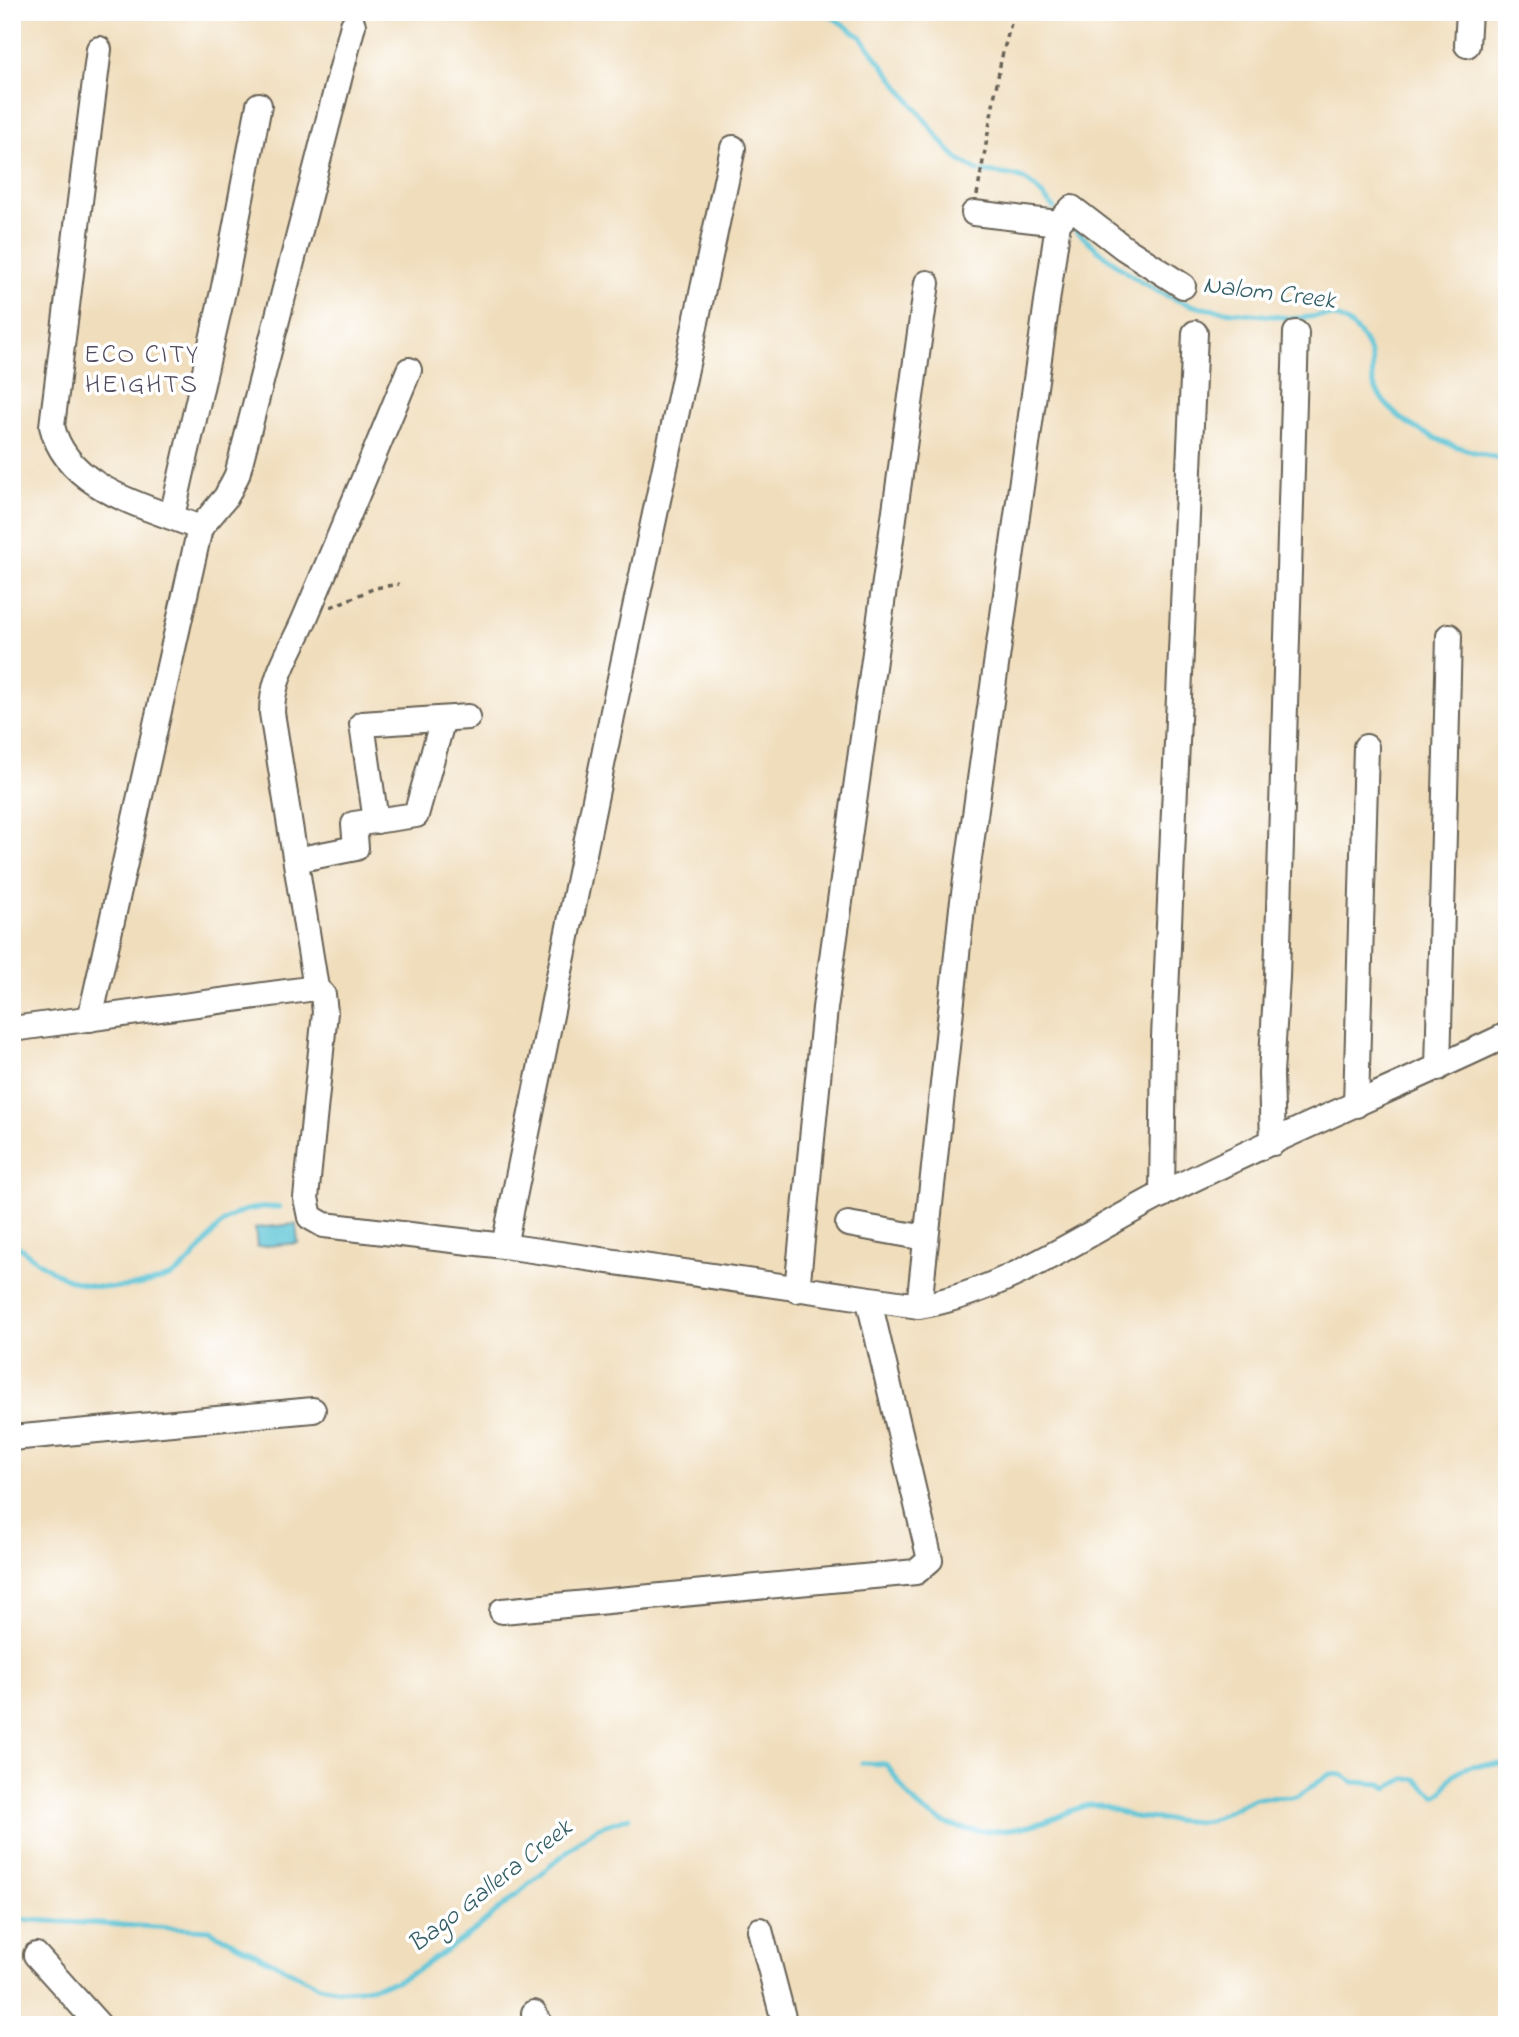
<svg xmlns="http://www.w3.org/2000/svg" width="1519" height="2037" font-family="'Indie Flower',sans-serif">
<style>
.water{fill:#59c3d5;stroke:#3a7078;stroke-width:2}
.lines{fill:none;stroke-linecap:round;stroke-linejoin:round}
.stream{stroke:#59c3d5;stroke-width:5}
.minor-casing{stroke:#666054;stroke-width:28}
.path{stroke:#666054;stroke-width:3.5;stroke-dasharray:5 5;stroke-linecap:butt}
.minor{stroke:#fff;stroke-width:24}
.labels{text-anchor:middle;dominant-baseline:central;stroke-width:7;stroke-linejoin:round;paint-order:stroke}
.water-label{font-size:26px;font-style:italic;fill:#345f66;stroke:#fff}
.neighbourhood-label{font-size:26px;letter-spacing:2px;fill:#504a5e;stroke:#fff}
</style>
<rect width="100%" height="100%" fill="#fff"/>
<filter id="ink" filterUnits="userSpaceOnUse"><feTurbulence type="fractalNoise" baseFrequency=".0143" numOctaves="2"/><feDisplacementMap in="SourceGraphic" scale="14" xChannelSelector="R" yChannelSelector="G"/><feConvolveMatrix kernelMatrix="1 2 1 2 8 2 1 2 1" color-interpolation-filters="sRGB"/></filter>
<filter id="wash" filterUnits="userSpaceOnUse"><feTurbulence type="fractalNoise" baseFrequency=".00686" numOctaves="4" result="noise"/><feDisplacementMap in="SourceGraphic" scale="28" xChannelSelector="R" yChannelSelector="G"/><feGaussianBlur stdDeviation="1.57" result="paint"/><feColorMatrix in="noise" values="0 0 0 0 0 0 0 0 0 0 0 0 0 0 0 0 0 1.4 0 .05"/><feComposite in="paint" operator="in"/></filter>
<g filter="url(#wash)">
<rect width="100%" height="100%" fill="#f0ddbb"/>
<path class="water" d="M296 1224 298 1243 257 1247 255 1228Z"/>
<g class="lines">
<g class="stream">
<path d="M476 12 509 17 529 12"/>
<path d="M825 12 860 36 946 147 959 160 978 171"/>
<path d="M984 172C1027 176 1026 177 1054 208"/>
<path d="M1069 224C1107 259 1156 301 1209 309 1235 313 1262 314 1288 318 1306 320 1324 311 1341 319 1357 327 1369 344 1372 361 1374 370 1370 378 1375 387 1395 431 1463 451 1507 460"/>
<path d="M12 1241C56 1279 88 1297 148 1283 159 1281 173 1277 182 1269 221 1233 216 1206 279 1207"/>
<path d="M862 1763 885 1764C896 1775 901 1788 911 1799 946 1837 997 1836 1043 1822 1059 1817 1073 1808 1089 1805H1100L1133 1817 1198 1822 1209 1821 1255 1798 1296 1797 1330 1774 1342 1775 1353 1782 1382 1784 1387 1788 1407 1778 1416 1779 1435 1796C1445 1793 1444 1788 1449 1780 1462 1761 1488 1765 1507 1764"/>
<path d="M12 1919 209 1930 319 1986 341 1990 359 1989 394 1982 416 1971 474 1931 584 1837 597 1828 629 1817"/>
</g>
</g>
</g>
<g filter="url(#ink)">
<g class="lines">
<g class="minor-casing">
<g id="minor">
<path d="M1467 45 1469 12"/>
<path d="M99 49 52 426C67 490 147 506 200 528"/>
<path d="M974 213 1058 223"/>
<path d="M172 516 224 287 259 105"/>
<path d="M376 821 362 724 468 717"/>
<path d="M296 860 356 848 354 824 416 815 443 719"/>
<path d="M316 988 272 713C272 676 291 651 305 618 340 536 375 453 409 370"/>
<path d="M90 1019 200 528 226 497 237 475 353 25"/>
<path d="M12 1029 316 988 323 995 325 1012 306 1198 310 1217 324 1225 504 1246 919 1306C1002 1293 1084 1235 1159 1196 1273 1138 1392 1090 1507 1035"/>
<path d="M1438 1068 1449 636"/>
<path d="M1356 1105 1366 747"/>
<path d="M1273 1143 1271 1073 1277 977 1296 333"/>
<path d="M1162 1195 1164 1038 1195 333"/>
<path d="M848 1224 926 1238"/>
<path d="M504 1246 612 716 733 148"/>
<path d="M797 1290 825 1008 927 283"/>
<path d="M919 1306 962 908 1058 223 1072 208 1124 248 1183 286"/>
<path d="M12 1438 313 1410"/>
<path d="M502 1611 916 1572 930 1560 869 1301"/>
<path d="M760 1930 785 2025"/>
<path d="M36 1955 99 2025"/>
<path d="M534 2013 541 2025"/>
</g>
</g>
<g class="path">
<path d="M977 195 1001 60 1014 12"/>
<path d="M331 607 375 588 399 584"/>
</g>
<use href="#minor" class="minor"/>
</g>
</g>
<g class="labels">
<g class="water-label">
<text transform="translate(1269 294) rotate(7)">Nalom Creek</text>
<text transform="translate(491 1887) rotate(-38)">Bago Gallera Creek</text>
</g>
<g class="neighbourhood-label">
<text x="142" y="356">ECO CITY<tspan x="142" dy="30">HEIGHTS</tspan></text>
</g>
</g>
<rect width="1519" height="2037" fill="none" stroke="#fff" stroke-width="42"/>
</svg>
